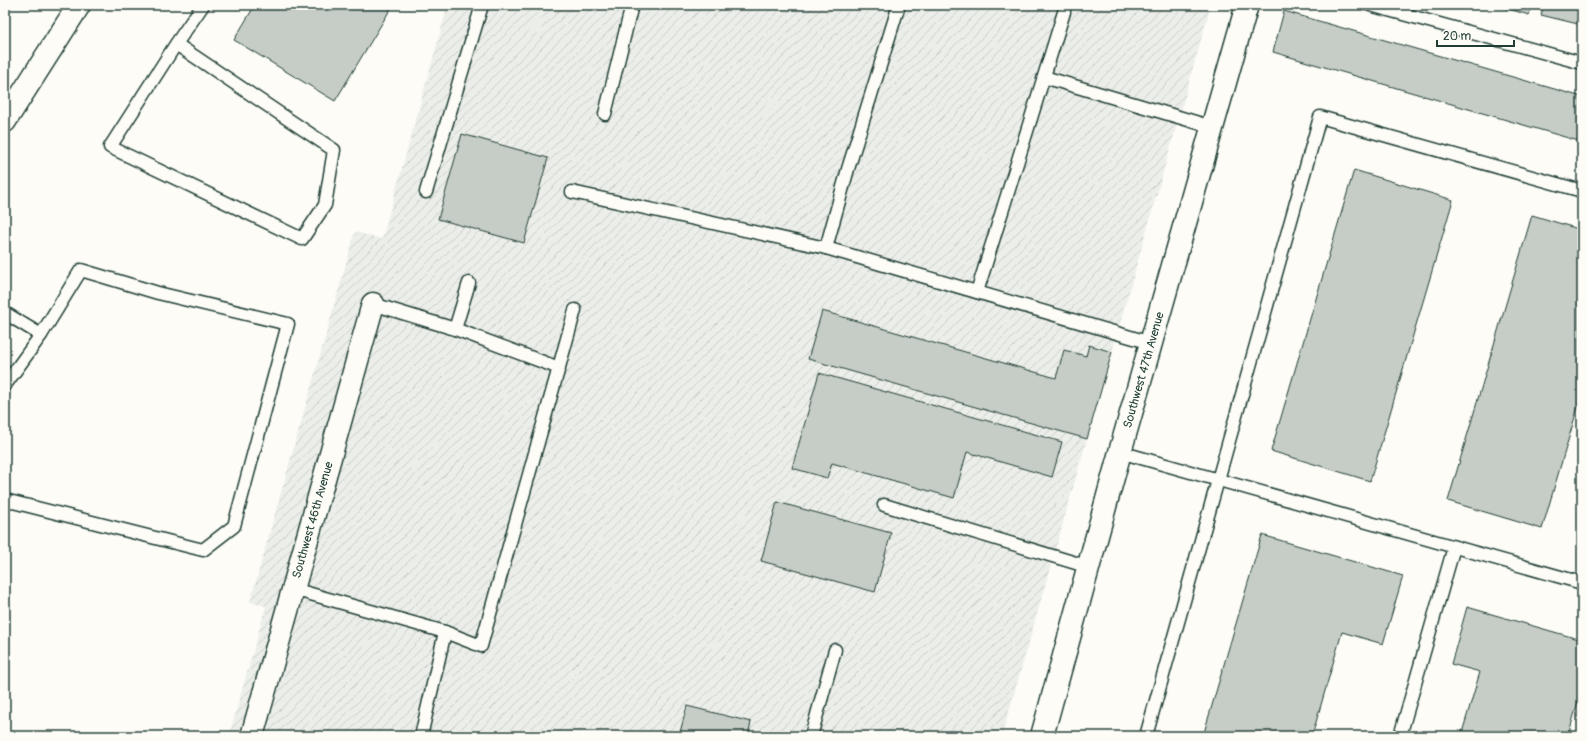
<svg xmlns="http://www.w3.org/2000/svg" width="1587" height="741" font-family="Pangolin,sans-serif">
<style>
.industrial{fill:url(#industrial-furrows)}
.building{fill:#c6cdc7;stroke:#1f3d34}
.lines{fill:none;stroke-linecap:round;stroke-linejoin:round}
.service-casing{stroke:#1f3d34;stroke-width:15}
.minor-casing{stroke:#1f3d34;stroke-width:25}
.primary-casing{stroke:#1f3d34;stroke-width:25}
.service{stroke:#fdfcf7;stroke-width:12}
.minor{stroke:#fdfcf7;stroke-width:22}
.primary{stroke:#fdfcf7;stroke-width:22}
.labels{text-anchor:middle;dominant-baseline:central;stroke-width:3.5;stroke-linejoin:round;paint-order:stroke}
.street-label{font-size:12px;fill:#1f3d34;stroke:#fdfcf7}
</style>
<defs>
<pattern id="industrial-furrows" width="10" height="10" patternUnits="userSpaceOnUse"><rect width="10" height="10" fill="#eceee9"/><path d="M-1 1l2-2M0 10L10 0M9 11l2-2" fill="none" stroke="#cacdc8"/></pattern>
</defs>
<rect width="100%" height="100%" fill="#fdfcf7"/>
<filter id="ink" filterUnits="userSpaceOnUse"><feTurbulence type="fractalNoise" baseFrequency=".025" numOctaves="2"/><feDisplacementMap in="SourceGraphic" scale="8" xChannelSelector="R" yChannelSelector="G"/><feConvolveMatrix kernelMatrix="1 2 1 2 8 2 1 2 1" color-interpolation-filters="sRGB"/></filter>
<g filter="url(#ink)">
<path class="industrial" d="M448 5H1211L1002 736H229L266 606 250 602 355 232 382 239Z"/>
<g class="building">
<path d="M255 5H393L335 101 234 40Z"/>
<path d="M1495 5H1532L1529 15Z"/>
<path d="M1544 5H1582V25L1541 15Z"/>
<path d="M1284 11 1582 97V142L1273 52Z"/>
<path d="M462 134 548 158 524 243 438 219Z"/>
<path d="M1354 170 1453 200 1370 481 1271 451Z"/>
<path d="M1532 215 1582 230V393L1542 529 1448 501Z"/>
<path d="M822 311 1056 378 1064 350 1086 356 1089 345 1112 352 1087 439 808 359Z"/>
<path d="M819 373 1062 442 1052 477 967 452 954 498 832 463 827 478 792 468Z"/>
<path d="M777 502 891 533 875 592 761 561Z"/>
<path d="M1262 535 1403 576 1383 644 1342 632 1312 736H1203Z"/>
<path d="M1467 607 1582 640V688L1568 736H1461L1480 672 1451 664Z"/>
<path d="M687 706 751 722 748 736H679Z"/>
</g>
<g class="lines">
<g class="service-casing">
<g id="service">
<path d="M1370 5 1582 63"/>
<path d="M176 44 334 150 325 205 302 239 110 147 176 44 203 5"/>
<path d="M1044 77 1212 127"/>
<path d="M605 114 632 5"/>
<path d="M426 192 482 5"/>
<path d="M572 192 826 248 1151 343"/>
<path d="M826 248 848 169 899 5"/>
<path d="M469 283 455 329 559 368"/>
<path d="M977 292 1064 12"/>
<path d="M373 304 455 329"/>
<path d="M5 313 41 335 81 270 158 293 288 324 234 526 203 550 5 500"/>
<path d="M5 385 41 335"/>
<path d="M1120 452 1582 583"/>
<path d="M884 505 1089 567"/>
<path d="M293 589 445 632"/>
<path d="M421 736 445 632 481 646 575 310"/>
<path d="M811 736 835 650"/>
<path d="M1146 736 1320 117 1582 191"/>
<path d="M1400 736 1454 547"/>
</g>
</g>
<g class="minor-casing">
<g id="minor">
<path d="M252 736 373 304"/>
<path d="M1042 736 1120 452 1247 5"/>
</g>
</g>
<g class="primary-casing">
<path id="primary" d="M5 121 79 5"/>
</g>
<use href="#service" class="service"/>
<use href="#minor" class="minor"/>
<use href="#primary" class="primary"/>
</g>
</g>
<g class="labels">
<g class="street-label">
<text transform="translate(1144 370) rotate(-74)">Southwest 47th Avenue</text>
<text transform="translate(313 520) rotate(-74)">Southwest 46th Avenue</text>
</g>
</g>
<rect width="1587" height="741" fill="none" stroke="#fdfcf7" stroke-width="20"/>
<rect x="10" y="10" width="1567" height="721" fill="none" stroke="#1f3d34" stroke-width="1.5" filter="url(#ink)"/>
<path d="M1437 40v6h77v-6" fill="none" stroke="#1f3d34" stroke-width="2"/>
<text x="1443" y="40" font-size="12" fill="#1f3d34" stroke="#fdfcf7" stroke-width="3" paint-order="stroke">20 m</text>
</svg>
